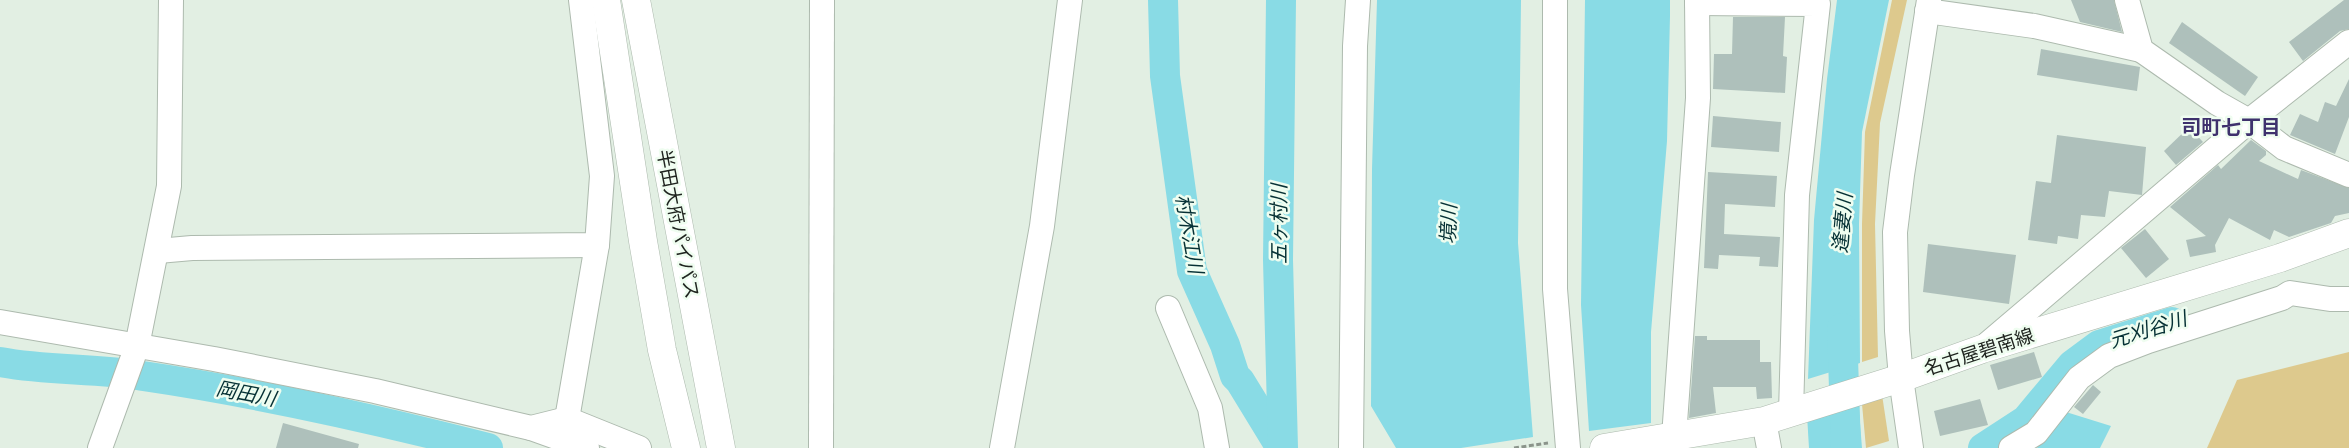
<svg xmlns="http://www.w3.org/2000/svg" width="2349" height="448" font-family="Jost,'Noto Sans JP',sans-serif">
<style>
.green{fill:#ddc98d}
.water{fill:#89dbe5}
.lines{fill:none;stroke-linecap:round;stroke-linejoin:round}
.river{stroke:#89dbe5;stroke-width:30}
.building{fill:#aec0bb}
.minor-casing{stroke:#adbaae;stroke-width:26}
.major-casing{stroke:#adbaae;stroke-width:29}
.highway-casing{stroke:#adbaae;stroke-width:29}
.path{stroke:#8b948b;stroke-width:3;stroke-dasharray:5 2.5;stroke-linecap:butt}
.minor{stroke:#fff;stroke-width:24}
.major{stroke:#fff;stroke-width:28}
.highway{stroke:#fff;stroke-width:28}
.labels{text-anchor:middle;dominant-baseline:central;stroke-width:5;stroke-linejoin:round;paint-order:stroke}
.street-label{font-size:19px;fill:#202520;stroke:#effdf0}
.neighbourhood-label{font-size:20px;font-weight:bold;fill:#3e316d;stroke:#effdf0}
.water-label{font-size:20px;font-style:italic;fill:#063135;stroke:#effdf0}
</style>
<rect width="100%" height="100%" fill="#e2efe3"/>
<g class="green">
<path d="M1892 0H1907L1880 123 1875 224 1878 357 1862 362V224L1865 132Z"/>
<path d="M2349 352V448H2207L2237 380Z"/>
<path d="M1881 388 1889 441 1866 448 1861 393Z"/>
</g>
<g class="water">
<path d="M1377 0H1521L1518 243 1533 437 1461 448H1396L1371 406 1372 169Z"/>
<path d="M1585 0H1670V16L1667 141 1651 332V423L1589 431 1581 305Z"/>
<path d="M1837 0H1889L1862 132 1859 224 1860 363 1808 379 1814 220 1827 79Z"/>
<path d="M1858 398 1862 448H1809L1807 415Z"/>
<path d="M2066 412 2111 426 2100 448H2038L2035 446Z"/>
</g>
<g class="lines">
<g class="river">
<path d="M1163 0 1165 76 1192 271 1225 345 1235 376 1240 381 1281 448"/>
<path d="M1281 0 1278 260 1283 448"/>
<path d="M1842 328 1846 448"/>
<path d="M0 362C47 371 96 368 143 376 259 393 375 419 488 448"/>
<path d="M1983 448 2026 420 2072 365 2099 345 2172 322"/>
</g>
</g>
<g class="building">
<path d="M2071 0H2114L2122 32 2080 22Z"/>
<path d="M2344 0H2349V29L2340 31 2303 61 2289 42Z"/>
<path d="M1733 17H1785L1783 56 1787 57 1785 93 1713 89 1714 54H1732Z"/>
<path d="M2182 22 2258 77 2245 96 2169 43Z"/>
<path d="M2041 49 2140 67 2137 91 2037 75Z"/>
<path d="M2349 79V117L2335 154 2290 135 2300 114 2318 122 2325 102 2336 106Z"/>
<path d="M1713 116 1781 122 1779 152 1711 147Z"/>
<path d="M2189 127 2203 142 2176 165 2164 151Z"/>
<path d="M2057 135 2146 147 2142 195 2109 191 2105 217 2081 215 2078 239 2058 236 2057 244 2028 240 2036 181 2051 183Z"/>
<path d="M2251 140 2266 151V155L2259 161 2298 179 2301 170 2349 188V213L2335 216 2331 223 2289 237 2274 230 2270 240 2229 218 2215 245 2216 252 2190 257 2186 240 2206 236 2170 207 2218 165 2221 169Z"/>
<path d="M1708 172 1777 176 1775 207 1725 204 1724 234 1780 237 1778 267 1759 266 1760 257 1719 255 1718 269 1704 268Z"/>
<path d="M2145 229 2169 259 2146 278 2121 248Z"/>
<path d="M1928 244 2016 255 2009 304 1923 292Z"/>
<path d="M1695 336H1707V340H1760V362H1771L1772 398 1757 399 1756 387H1713L1716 413 1689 418Z"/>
<path d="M2034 352 2042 377 1998 390 1990 365Z"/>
<path d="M2093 385 2101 392 2083 414 2074 407Z"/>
<path d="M1980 399 1988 425 1940 436 1934 411Z"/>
<path d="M283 423 359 444 358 448H276Z"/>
</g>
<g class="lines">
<g class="minor-casing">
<g id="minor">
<path d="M1555 0V289L1568 448"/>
<path d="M2127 0 2141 50 2217 103 2249 121 2284 148 2349 175"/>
<path d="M1697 3 1818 4 1797 195 1791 413"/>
<path d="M1927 11 2034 26 2141 50"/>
<path d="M158 251 192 248 597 245 602 176 581 0"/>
<path d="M1168 308 1210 408 1217 448"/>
<path d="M0 322 214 359 375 391 531 428 567 419 639 448"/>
<path d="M1983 348 2249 121 2349 42"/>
<path d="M567 419 597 245"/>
<path d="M1764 421 1769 448"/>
<path d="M531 428 587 448"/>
<path d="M1674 437 1698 98 1697 0"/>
<path d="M100 448 137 346 169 186 171 0"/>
<path d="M821 448 822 0"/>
<path d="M1002 448 1042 226 1070 0"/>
<path d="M1351 448 1355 46 1358 0"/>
<path d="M1911 448 1901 378 1897 331 1895 232 1902 175 1929 0"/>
<path d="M2011 448 2036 433 2079 378 2109 356 2148 341 2282 298 2290 293 2330 299H2349"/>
</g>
</g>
<g class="major-casing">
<path id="major" d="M1604 448 1764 421 1901 378 1982 349 2280 258 2349 233"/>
</g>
<g class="highway-casing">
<g id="highway">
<path d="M606 0 643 241 662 350 686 448"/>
<path d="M636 0 721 448"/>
</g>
</g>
<path class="path" d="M1514 448 1548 443"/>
<use href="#minor" class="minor"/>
<use href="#major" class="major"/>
<use href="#highway" class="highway"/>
</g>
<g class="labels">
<g class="street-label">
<text transform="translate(678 224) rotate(79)">半田大府パイパス</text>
<text transform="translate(1979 352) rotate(-18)">名古屋碧南線</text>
</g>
<g class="neighbourhood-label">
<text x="2231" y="127">司町七丁目</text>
</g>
<g class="water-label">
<text transform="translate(1843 223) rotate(-85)">逢妻川</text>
<text transform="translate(1279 224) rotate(-90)">五ヶ村川</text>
<text transform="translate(1449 224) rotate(-88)">境川</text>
<text transform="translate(1189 234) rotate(80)">村木江川</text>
<text transform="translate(2148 330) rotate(-17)">元刈谷川</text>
<text transform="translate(246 394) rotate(11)">岡田川</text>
</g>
</g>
</svg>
